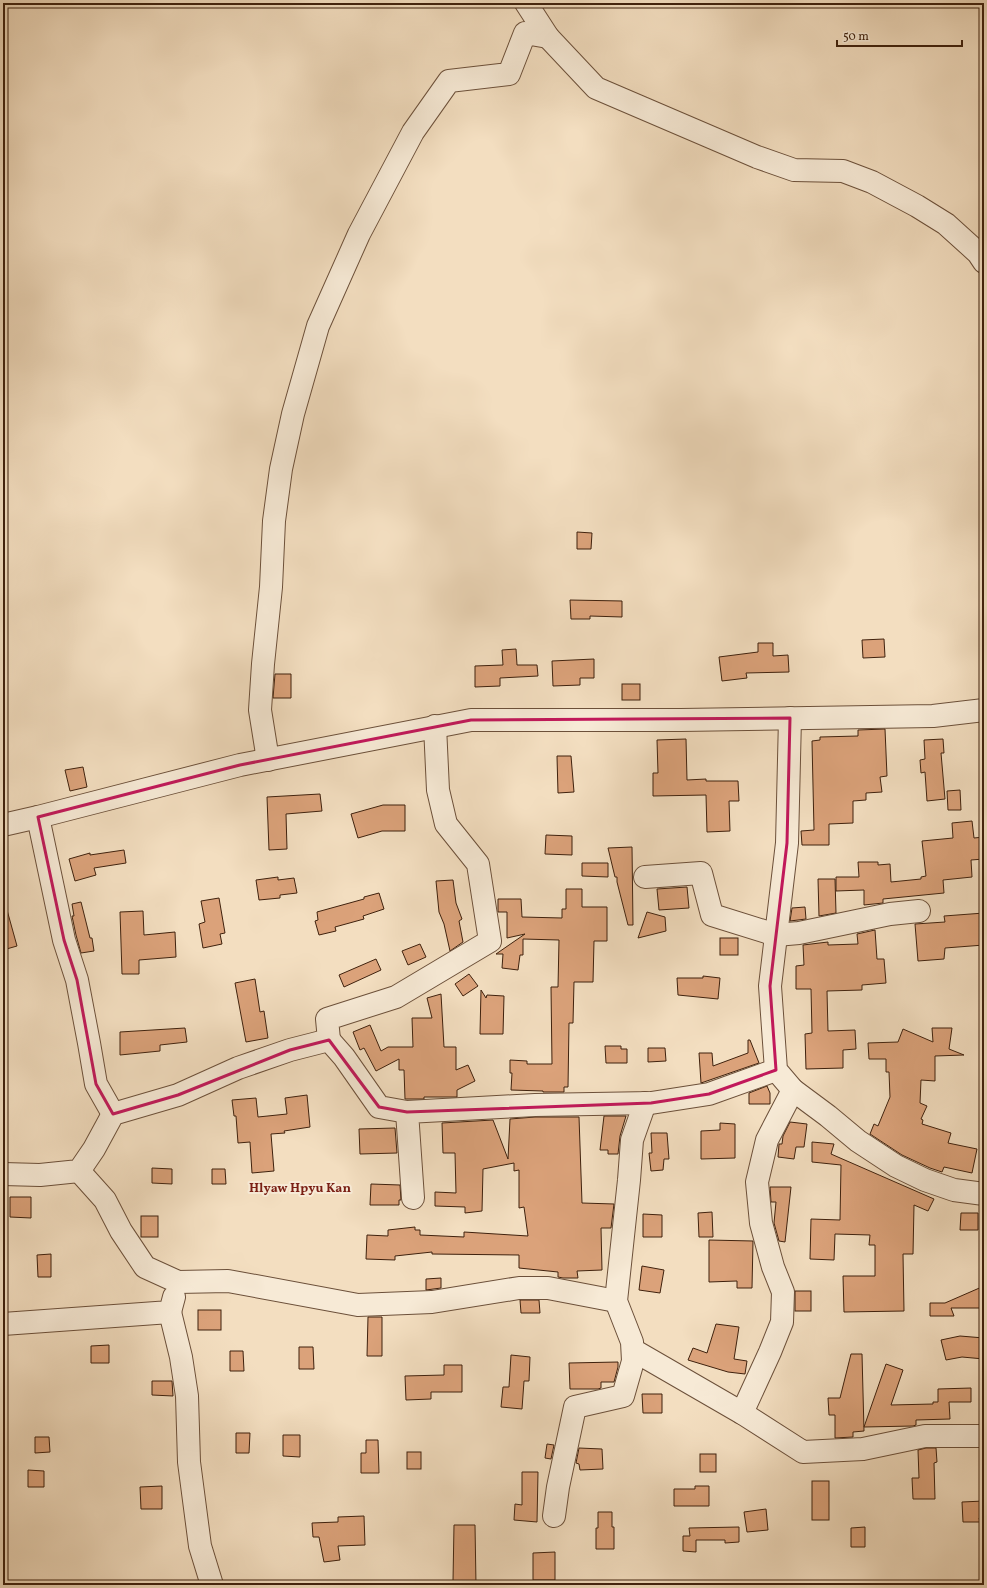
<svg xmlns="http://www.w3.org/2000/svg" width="987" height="1588" font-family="Vollkorn,serif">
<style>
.building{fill:#dba27a;stroke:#3f210d}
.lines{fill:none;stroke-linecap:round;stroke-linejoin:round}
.minor-casing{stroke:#6c503a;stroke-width:24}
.minor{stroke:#f7ead6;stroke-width:22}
.marked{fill:none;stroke:#c2185b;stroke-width:3;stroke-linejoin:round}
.labels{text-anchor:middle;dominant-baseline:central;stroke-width:4;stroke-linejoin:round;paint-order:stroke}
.quarter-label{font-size:13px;font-weight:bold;fill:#7a1f14;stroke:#f7ead6}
</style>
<rect width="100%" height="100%" fill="#f3dec0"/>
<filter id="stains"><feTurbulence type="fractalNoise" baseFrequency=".005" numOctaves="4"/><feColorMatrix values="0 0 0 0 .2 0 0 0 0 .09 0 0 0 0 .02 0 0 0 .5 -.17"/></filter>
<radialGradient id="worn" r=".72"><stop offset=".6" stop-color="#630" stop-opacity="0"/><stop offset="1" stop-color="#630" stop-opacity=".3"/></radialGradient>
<g class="building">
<path d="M577 532 592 533 591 549H577Z"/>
<path d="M570 600 622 601V617L590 616V619H571Z"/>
<path d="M884 639 885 657 863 658 862 640Z"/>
<path d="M758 643H773V656L788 655 789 672 746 673 747 678 722 681 719 657 758 652Z"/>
<path d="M516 649 517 665H537L538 676 500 678V686L475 687V666L503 665 502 650Z"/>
<path d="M594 659V678H580V685L553 686 552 661Z"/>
<path d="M275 674H291V698H273Z"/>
<rect x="622" y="684" width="18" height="16"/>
<path d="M885 729 887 776 880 777 882 792 866 793V800L853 801V823L829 824V845H802L801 831 814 830 812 741 820 740V737L858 736V730Z"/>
<path d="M686 739 687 780 706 779V781H738L739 801H729L730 831 707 832 706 795 653 796V773H658L657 740Z"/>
<path d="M943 739 944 753H941L945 799 927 801 925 772 921 773 920 760 925 759 924 740Z"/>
<path d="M557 756H571L574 792 558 793Z"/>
<path d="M83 767 87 787 70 791 65 770Z"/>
<path d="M960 790 961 810H948L947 791Z"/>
<path d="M320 794 322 811 286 814 287 849 269 850 267 797Z"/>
<path d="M383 805H405V831H382L358 838 351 814Z"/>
<path d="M972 821 974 838 984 837V859L971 860 972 877 943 880 944 893 883 899V903L864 905V890L836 891V877H859L858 862H878V865L890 864 891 882 921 879V877L926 876 922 841 953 838 952 823Z"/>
<path d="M546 835 572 836V855L545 854Z"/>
<path d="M632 847 633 925H628L617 882V877H615L608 848Z"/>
<path d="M124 850 126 863 94 868 96 875 75 881 69 859 90 853V855Z"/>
<path d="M582 863H608V877L582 876Z"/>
<path d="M278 877V880L294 878 297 893 280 895V898L259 900 256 880Z"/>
<path d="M818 879H835L836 913 819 916Z"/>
<path d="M453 880 456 903 462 919 459 921 463 942 450 951 444 924 439 912 436 881Z"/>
<path d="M687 887 689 908 659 910 657 889Z"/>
<path d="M566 889H582V907H607V941H594L593 982H574L573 1023H569L568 1087H564V1092H543V1091L511 1090 512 1073H510V1060L527 1061V1064H552L551 987H558L559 940 523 939V955H520L518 970 502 968 503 954H496L525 934 507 938V912H498V899H521L522 917 562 918V909H566Z"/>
<path d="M379 893 384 909 363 916 364 919 335 927 336 931 319 935 315 921 318 920 317 912 364 899V897Z"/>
<path d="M219 898 225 933 220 934 222 944 203 948 199 924 205 922 201 901Z"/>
<path d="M81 902 90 938H92L94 951 81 953 76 935 72 916H74L72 904Z"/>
<path d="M805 907 806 919 790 921 792 908Z"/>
<path d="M3 910H7L17 946 3 950Z"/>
<path d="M143 911 144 935 175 932 176 957 139 960V974H122L120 912Z"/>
<path d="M647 912 665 917 666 931 638 938Z"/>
<path d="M984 913V945L945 948 944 959 918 961 915 924 945 922 944 916Z"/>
<path d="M875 930 877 959H884L886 983 862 985V990L827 991 828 1031 855 1030 856 1049 843 1050V1068L806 1069 805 1034 812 1033 811 989H796V966L804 965 803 945 828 942V945L858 944 857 934Z"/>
<rect x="720" y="938" width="18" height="17"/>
<path d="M420 944 426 957 408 965 402 951Z"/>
<path d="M376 959 381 970 344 987 339 975Z"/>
<path d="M469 974 478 986 463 996 455 984Z"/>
<path d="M703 976 720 978 718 999 678 995 677 978H703Z"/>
<path d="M255 979 260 1012 264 1011 268 1038 246 1042 235 983Z"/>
<path d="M481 990 486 998 487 995 504 996 503 1034H480Z"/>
<path d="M441 994 444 1047H456V1070L468 1065 475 1081 457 1090V1097H424V1099H405L404 1070H399V1059L376 1071 364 1048 360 1050 353 1032 370 1025 381 1051 388 1047H413L412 1018H432L427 998Z"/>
<path d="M185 1028 187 1042 160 1045V1051L120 1055V1032Z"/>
<path d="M932 1028H952L949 1049 964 1055 935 1056V1081L921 1080 920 1103 927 1106 921 1119 923 1120 922 1124 951 1133 948 1143 977 1149 972 1173 944 1167 942 1172 930 1168 902 1155 870 1134 874 1124 878 1126 890 1097 889 1072H886V1059H869L868 1043 898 1042 903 1029 933 1042Z"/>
<path d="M748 1040H750L759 1063 701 1083 699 1053H712L713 1066 748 1053Z"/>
<path d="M605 1046H621V1049H627V1063H606Z"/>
<path d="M648 1048H665L666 1061 648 1062Z"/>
<path d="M767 1086 770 1093V1104H749V1093Z"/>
<path d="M307 1095 310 1127 284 1131 285 1133 271 1134 274 1171 252 1173 250 1142 238 1143 236 1116H234L232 1100 256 1098 258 1117 287 1114 285 1098Z"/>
<path d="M604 1116H626L620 1136 618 1154H608V1150H600Z"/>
<path d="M535 1117H579L582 1203 614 1204 611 1228H601L602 1270 577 1271 578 1278H563L558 1277V1272L519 1268V1255L432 1254V1252L395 1256V1260L366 1259 367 1235 388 1236V1230L415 1227V1230H420V1235L464 1237V1232L528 1236 524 1207 519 1208V1170L514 1171V1163L483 1169 482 1211 465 1213V1207L435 1206V1192L456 1193 455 1153H443L442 1123 493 1120 508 1159 510 1119Z"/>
<path d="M790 1122 807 1124 804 1147H796L794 1159 778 1157 779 1144H782L783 1136Z"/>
<path d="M720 1123 735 1124V1158L701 1159V1131L720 1130Z"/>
<path d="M395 1128 397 1153 360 1154 359 1129Z"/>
<path d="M651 1133H667L669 1159H664L663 1170 651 1171 649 1153H652Z"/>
<path d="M812 1142 834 1144 831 1154 934 1199 928 1211 914 1205 913 1254H903L904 1311 844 1312 843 1276H875V1245H869L870 1235 835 1234 834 1260 810 1259 811 1219 840 1220 841 1165 812 1162Z"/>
<path d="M152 1168 172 1169V1184L152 1183Z"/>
<path d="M212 1169H225L226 1184H212Z"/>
<path d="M371 1184 400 1185 401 1200H399V1205H370Z"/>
<path d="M770 1187H791L785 1242 779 1241 774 1223 776 1202H771Z"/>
<path d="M10 1197H31V1218L10 1217Z"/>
<path d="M712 1212 713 1237H699L698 1213Z"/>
<path d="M961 1213H978V1230H960Z"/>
<path d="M643 1214 662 1215V1237H643Z"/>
<rect x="141" y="1216" width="17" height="21"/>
<path d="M709 1240 753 1241 752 1288H737V1281L709 1282Z"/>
<path d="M51 1254V1277H38L37 1255Z"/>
<path d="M642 1266 664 1270 660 1293 639 1290Z"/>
<path d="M441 1278V1288L426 1290V1279Z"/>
<path d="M984 1286V1308H951L954 1316H930V1303H945Z"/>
<rect x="795" y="1291" width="16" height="20"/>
<path d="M520 1300H539L540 1313H521Z"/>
<rect x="198" y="1310" width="23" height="20"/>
<path d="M368 1317H382V1356H367Z"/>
<path d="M716 1324 739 1327 734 1359 747 1361 745 1374 728 1372 688 1360 693 1348 707 1353Z"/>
<path d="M960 1336 984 1338V1359L962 1357 946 1360 941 1340Z"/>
<path d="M109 1345V1363H91V1346Z"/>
<path d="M299 1347H313L314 1369H299Z"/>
<path d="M230 1351H243L244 1371H230Z"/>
<path d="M851 1354H862L864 1431 853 1432V1437L835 1438V1415H829L828 1398H840Z"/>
<path d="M511 1355 530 1357 529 1381H524L522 1409 501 1407 503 1387H509Z"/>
<path d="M618 1362V1367L614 1382H601V1388L598 1389H570L569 1363Z"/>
<path d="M886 1364 903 1370 891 1405 933 1404V1402H938V1389L971 1388V1402H949L950 1419 916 1420V1425L913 1426 864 1427Z"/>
<path d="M444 1365H462V1392H431V1399L406 1400 405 1376 444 1375Z"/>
<path d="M152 1381H172L173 1396 152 1395Z"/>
<path d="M642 1394H662V1413H643Z"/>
<path d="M236 1433H250L249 1453H236Z"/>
<path d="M283 1435H300V1457L283 1456Z"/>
<path d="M35 1437H49L50 1452 35 1453Z"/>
<path d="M366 1440H378L379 1473H361V1453H366Z"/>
<path d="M547 1444 554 1445 551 1459 545 1458Z"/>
<path d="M579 1448 602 1449 603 1469 580 1470 579 1464 576 1463Z"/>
<path d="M926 1448H936L937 1462 934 1463 935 1499H913L912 1478H919L918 1450Z"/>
<rect x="407" y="1452" width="14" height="17"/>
<rect x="700" y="1454" width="16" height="18"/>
<path d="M28 1470 44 1471V1487H28Z"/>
<path d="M522 1472H538L537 1522 514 1520 515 1504 522 1505Z"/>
<rect x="812" y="1481" width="17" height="39"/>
<path d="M162 1486V1509H141L140 1487Z"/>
<path d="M695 1486H709V1506H674V1489H695Z"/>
<path d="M984 1501V1518H979L980 1522H963L962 1502Z"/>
<path d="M766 1509 768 1530 747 1532 744 1512Z"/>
<path d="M598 1512H612V1527H614V1549H596V1528H598Z"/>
<path d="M364 1516 365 1545 338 1546 340 1560 324 1562 319 1537H313L312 1523 338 1522V1517Z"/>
<path d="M454 1525H475L476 1585H459V1581H453Z"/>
<path d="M739 1527V1542L725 1543V1540H696V1552L683 1551V1536H690L689 1528Z"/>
<path d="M865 1527V1547H851V1528Z"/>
<path d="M555 1552V1580H533V1553Z"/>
</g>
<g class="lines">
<g class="minor-casing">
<g id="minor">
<path d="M526 3 548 37 596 88 757 157 794 170 843 171 872 182 917 206 946 224 978 253 984 262"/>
<path d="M790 718 787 843 770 986 776 1070 793 1090 828 1116 858 1141 896 1166 925 1180 954 1190 984 1194"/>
<path d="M268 760 260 710 263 664 271 587 274 521 281 469 293 414 318 326 359 234 413 132 449 81 509 74 525 33 548 37"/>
<path d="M38 817 64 940 77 980 89 1043 96 1084 113 1114"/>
<path d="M3 825 38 817 240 765 471 720H681L933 716 984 710"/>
<path d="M645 877 701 873 712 915 776 935 799 933 890 914 919 911"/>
<path d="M329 1040 327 1019 396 997 490 941 478 864 446 824 438 790 435 726"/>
<path d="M79 1171 105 1200 121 1231 145 1267 178 1282 228 1281 358 1305 432 1302 519 1288H548L616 1301"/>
<path d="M3 1174 40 1175 79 1171 94 1149 113 1114 178 1095 238 1068 290 1050 329 1040 344 1057 379 1107 407 1112"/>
<path d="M413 1198 407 1112 535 1105 651 1103 709 1094 776 1070"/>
<path d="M170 1312 181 1357 187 1396 189 1462 200 1546 212 1585"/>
<path d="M3 1324 170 1312 174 1297"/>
<path d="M633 1350 742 1413 803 1452 863 1449 925 1436H984"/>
<path d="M742 1413 770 1352 782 1322 783 1292 773 1267 761 1223 757 1182 767 1140 793 1090"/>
<path d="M554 1516 558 1487 575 1407 623 1396 633 1361 632 1342 616 1301 629 1180 632 1140 645 1103"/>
</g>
</g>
<use href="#minor" class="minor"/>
</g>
<path class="marked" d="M790 718 787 843 770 986 776 1070 709 1094 651 1103 407 1112 379 1107 329 1040 290 1050 178 1095 113 1114 96 1084 77 980 64 940 38 817 240 765 471 720Z"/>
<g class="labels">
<g class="quarter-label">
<text x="300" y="1189">Hlyaw Hpyu Kan</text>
</g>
</g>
<rect width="987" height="1588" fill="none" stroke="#f3dec0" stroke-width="16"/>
<rect x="4" y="4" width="979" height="1580" fill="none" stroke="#3f210d" stroke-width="2"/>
<rect x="8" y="8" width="971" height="1572" fill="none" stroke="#3f210d"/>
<path d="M837 40v6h125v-6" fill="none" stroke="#3f210d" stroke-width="2"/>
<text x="843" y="40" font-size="12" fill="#3f210d" stroke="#f7ead6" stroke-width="3" paint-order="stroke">50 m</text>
<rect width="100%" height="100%" filter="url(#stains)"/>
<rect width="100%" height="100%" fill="url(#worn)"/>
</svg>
